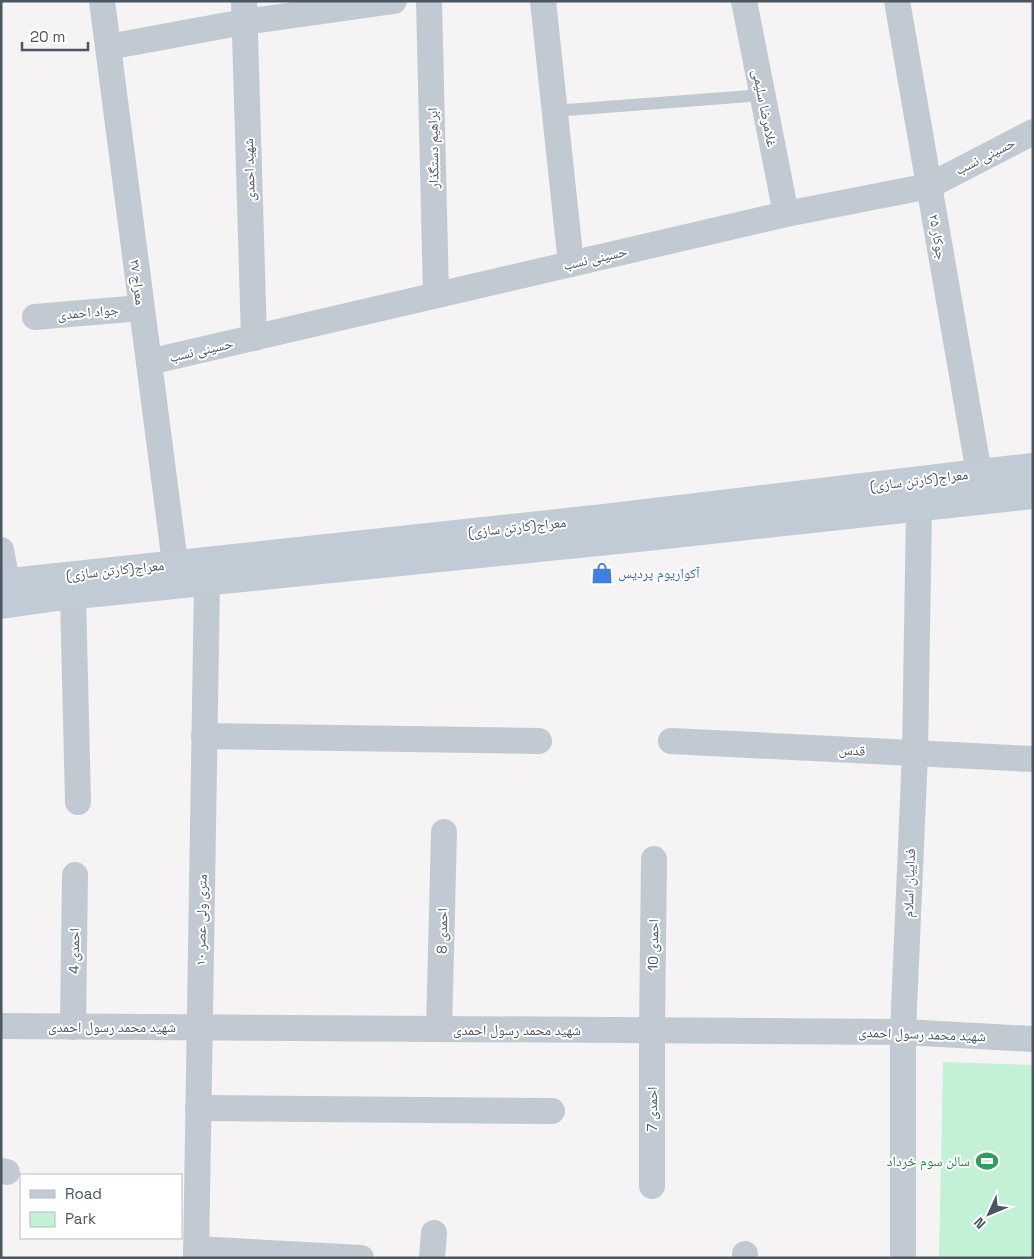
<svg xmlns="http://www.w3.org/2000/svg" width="1034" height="1259" font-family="'Space Grotesk','Noto Naskh Arabic',sans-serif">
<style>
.green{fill:#c3f1d5}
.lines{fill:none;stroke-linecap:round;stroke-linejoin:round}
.lane{stroke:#c1cad2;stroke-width:12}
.street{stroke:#c1cad2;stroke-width:26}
.secondary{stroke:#c1cbd6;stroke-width:28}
.labels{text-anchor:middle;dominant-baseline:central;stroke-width:4;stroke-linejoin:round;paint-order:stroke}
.street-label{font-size:14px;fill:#4a5661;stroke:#fff}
.shop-label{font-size:14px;fill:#366cbe;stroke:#fff;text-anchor:start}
.leisure-label{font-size:14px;fill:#27864d;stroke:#fff;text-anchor:end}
</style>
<rect width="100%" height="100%" fill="#f5f3f3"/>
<path class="green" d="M943 1062 1033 1065V1258H939Z"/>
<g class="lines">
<path class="lane" d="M554 111 763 95"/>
<g class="street">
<path d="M102 1 175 563"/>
<path d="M244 1 254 338"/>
<path d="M429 1 436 295"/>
<path d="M543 1 571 264"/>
<path d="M744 1 786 214"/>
<path d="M897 1 979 473"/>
<path d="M108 47 244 22 394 1"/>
<path d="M35 317 141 308"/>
<path d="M149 362 786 214 929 186 1033 132"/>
<path d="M1 550 7 582"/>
<path d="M73 595 78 802"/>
<path d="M204 736 539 741"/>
<path d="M671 741 1033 759"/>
<path d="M1 1026 903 1032 1033 1039"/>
<path d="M73 1027 75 875"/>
<path d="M439 1029 444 832"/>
<path d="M198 1108 552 1111"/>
<path d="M1 1171 7 1172"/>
<path d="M652 1186V1031L654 859"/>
<path d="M196 1249 361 1258"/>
<path d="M196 1258 207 582"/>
<path d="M432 1258 434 1233"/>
<path d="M745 1258V1254"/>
<path d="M903 1258V1032L915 753 919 508"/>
</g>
<g class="secondary">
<path d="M1 583 604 518 979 473 1033 467"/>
<path d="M1 605 57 597 647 537 1033 495"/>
</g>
</g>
<defs>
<g id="shop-bare" transform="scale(1.725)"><path d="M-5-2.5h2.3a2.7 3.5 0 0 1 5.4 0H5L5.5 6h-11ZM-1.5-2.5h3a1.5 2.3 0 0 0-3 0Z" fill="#3f7fe0" stroke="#fff" stroke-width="2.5" paint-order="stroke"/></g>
<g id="stadium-bare" transform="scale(1.725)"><path d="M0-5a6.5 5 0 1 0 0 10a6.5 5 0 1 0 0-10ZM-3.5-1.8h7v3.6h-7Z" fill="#2e9e5b" stroke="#fff" stroke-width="2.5" paint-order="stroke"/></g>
</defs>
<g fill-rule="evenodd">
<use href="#shop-bare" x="602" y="573"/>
<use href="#stadium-bare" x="987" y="1161"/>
</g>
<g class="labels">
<g class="street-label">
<text transform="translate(765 108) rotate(79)">غلامرضا سلیمی</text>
<text transform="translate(433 148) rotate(-91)">ابراهیم دستگذار</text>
<text transform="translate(985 156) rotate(-27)">حسینی نسب</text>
<text transform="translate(249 170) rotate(-92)">شهید احمدی</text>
<text transform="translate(938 237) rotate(80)">جوکار ۲۵</text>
<text transform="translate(595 258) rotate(-13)">حسینی نسب</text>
<text transform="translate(138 282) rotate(83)">معراج ۲۷</text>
<text transform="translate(88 312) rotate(-5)">جواد احمدی</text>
<text transform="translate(201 350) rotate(-13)">حسینی نسب</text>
<text transform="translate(919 480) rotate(-7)">معراج(کارتن سازی)</text>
<text transform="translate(517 527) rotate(-6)">معراج(کارتن سازی)</text>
<text transform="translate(115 570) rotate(-6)">معراج(کارتن سازی)</text>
<text transform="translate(852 750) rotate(3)">قدس</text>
<text transform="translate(909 883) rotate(-88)">فداییان اسلام</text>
<text transform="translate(201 920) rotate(-89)">۱۰ متری ولی عصر</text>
<text transform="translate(442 931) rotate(-89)">احمدی 8</text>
<text transform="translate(653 945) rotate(-89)">احمدی 10</text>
<text transform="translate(74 951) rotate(-89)">احمدی 4</text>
<text x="112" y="1027">شهید محمد رسول احمدی</text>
<text x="517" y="1030">شهید محمد رسول احمدی</text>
<text transform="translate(922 1034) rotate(2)">شهید محمد رسول احمدی</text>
<text transform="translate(652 1109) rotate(-90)">احمدی 7</text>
</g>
<g class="shop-label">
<text x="618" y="573">آکواریوم پردیس</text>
</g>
<g class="leisure-label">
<text x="970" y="1161">سالن سوم خرداد</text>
</g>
</g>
<rect width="1034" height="1259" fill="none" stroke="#4a5661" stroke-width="5"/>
<rect x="20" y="1174" width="162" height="65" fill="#ffffff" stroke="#b7bbc0"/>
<rect x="30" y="1190" width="25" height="8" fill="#c1cbd6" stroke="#b7bbc0"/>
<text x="65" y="1199" font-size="15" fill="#4a5661">Road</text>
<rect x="30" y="1212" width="25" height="15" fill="#c3f1d5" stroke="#b7bbc0"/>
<text x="65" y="1224" font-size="15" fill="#4a5661">Park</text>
<g transform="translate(989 1214) rotate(226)" stroke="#ffffff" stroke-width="4" paint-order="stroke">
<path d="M0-4L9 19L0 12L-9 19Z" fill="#4a5661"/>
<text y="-8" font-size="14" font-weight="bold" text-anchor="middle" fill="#4a5661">N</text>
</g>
<path d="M22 42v8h66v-8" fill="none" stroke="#4a5661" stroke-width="2.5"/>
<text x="30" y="42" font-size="15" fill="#4a5661" stroke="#ffffff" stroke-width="4" paint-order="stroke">20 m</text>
</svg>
